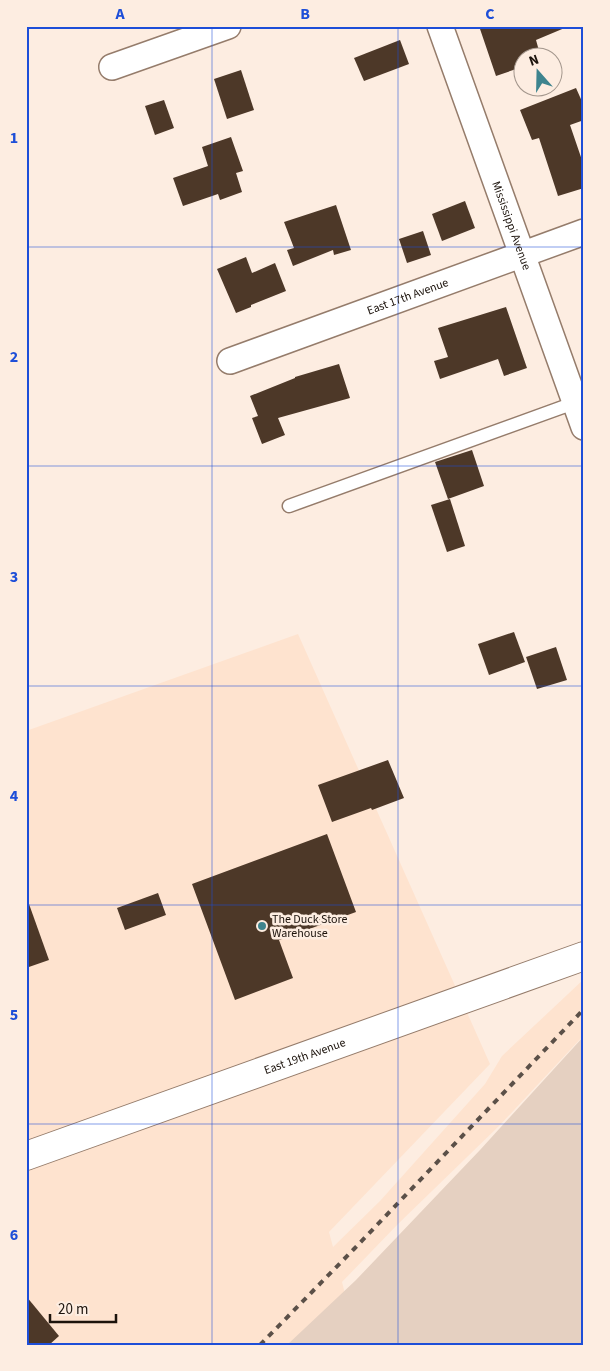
<svg xmlns="http://www.w3.org/2000/svg" width="610" height="1371" font-family="'Source Sans 3',sans-serif">
<style>
.built{fill:#fee3cf}
.green{fill:#e5d0c1}
.building{fill:#4d3828}
.lines{fill:none;stroke-linecap:round;stroke-linejoin:round}
.service-casing{stroke:#957c6b;stroke-width:15}
.minor-casing{stroke:#957c6b;stroke-width:28}
.tertiary-casing{stroke:#957c6b;stroke-width:30}
.service{stroke:#fff;stroke-width:12}
.minor{stroke:#fff;stroke-width:25}
.tertiary{stroke:#fff;stroke-width:28}
.rail{stroke:#5b5048;stroke-width:4;stroke-dasharray:6 6;stroke-linecap:butt}
.grid{fill:none;stroke:#1d4ed8;stroke-width:1;stroke-opacity:0.55}
.poi-dot{fill:#3e848e;stroke:#fdede1;stroke-width:2}
.labels{text-anchor:middle;dominant-baseline:central;stroke-width:5;stroke-linejoin:round;paint-order:stroke}
.street-label{font-size:12px;fill:#1c130c;stroke:#fdede1}
.poi-label{font-size:12px;fill:#1c130c;stroke:#fdede1;text-anchor:start}
.neatline{fill:none;stroke:#1d4ed8;stroke-width:2}
.grid-label{font-size:16px;text-anchor:middle;font-weight:bold;fill:#1d4ed8}
</style>
<rect width="100%" height="100%" fill="#fdede1"/>
<path class="built" d="M298 634 490 1064 329 1232 333 1247 380 1201 485 1084 502 1056 584 979V1035L500 1125 398 1224 342 1282 358 1345H26V731Z"/>
<path class="green" d="M584 1036V1345H287L356 1280 480 1150Z"/>
<g class="building">
<path d="M479 26H566L567 27 536 40 541 58H522V67L496 76Z"/>
<path d="M400 40 409 64 364 81 354 58Z"/>
<path d="M241 70 254 110 227 119 214 79Z"/>
<path d="M576 88 584 106V120L570 125 584 166V188L558 196 539 138 532 140 520 110Z"/>
<path d="M164 100 174 128 155 135 145 106Z"/>
<path d="M231 137 243 171 236 173 242 192 220 200 218 194 183 206 173 178 208 166 202 147Z"/>
<path d="M465 201 475 228 442 241 432 214Z"/>
<path d="M336 205 351 250 334 255 333 250 293 266 287 250 294 248 284 222Z"/>
<path d="M423 231 431 255 407 263 399 239Z"/>
<path d="M246 257 252 273 275 263 286 291 251 305V307L236 313 217 269Z"/>
<path d="M506 307 527 368 504 376 498 359 440 379 434 361 448 357 438 328Z"/>
<path d="M339 364 350 398 278 418 285 435 262 444 252 418 258 416 250 396 295 378V377Z"/>
<path d="M472 450 484 486 448 499 435 462Z"/>
<path d="M450 499 465 546 447 552 431 505Z"/>
<path d="M514 632 525 662 489 675 478 644Z"/>
<path d="M556 647 567 680 537 689 526 657Z"/>
<path d="M388 760 404 798 372 810 371 808 332 822 318 785Z"/>
<path d="M327 834 356 912 279 940 293 978 235 1000 192 884Z"/>
<path d="M158 893 166 915 125 930 117 908Z"/>
<path d="M26 904H29L49 960 26 968Z"/>
<path d="M26 1296 59 1336 49 1345H26Z"/>
</g>
<g class="lines">
<g class="service-casing">
<path id="service" d="M289 506 574 403"/>
</g>
<g class="minor-casing">
<g id="minor">
<path id="s1" d="M440 26 584 427"/>
<path d="M112 67 228 26"/>
<path id="s2" d="M230 361 584 232"/>
</g>
</g>
<g class="tertiary-casing">
<g id="tertiary">
<path id="s3" d="M26 1156 584 956"/>
</g>
</g>
<use href="#service" class="service"/>
<use href="#minor" class="minor"/>
<use href="#tertiary" class="tertiary"/>
<path class="rail" d="M260 1345 354 1249 584 1009"/>
</g>
<path class="grid" d="M212 26V1345M398 26V1345M26 247H584M26 466H584M26 686H584M26 905H584M26 1124H584"/>
<circle class="poi-dot" cx="262" cy="926" r="5"/>
<g class="labels">
<g class="street-label">
<text stroke="none"><textPath href="#s1" startOffset="212">Mississippi Avenue</textPath></text>
<text stroke="none"><textPath href="#s2" startOffset="189">East 17th Avenue</textPath></text>
<text stroke="none"><textPath href="#s3" startOffset="296">East 19th Avenue</textPath></text>
</g>
<g class="poi-label">
<text x="272" y="919">The Duck Store<tspan x="272" dy="14">Warehouse</tspan></text>
</g>
</g>
<rect width="610" height="1371" fill="none" stroke="#fdede1" stroke-width="55"/>
<g transform="translate(538 72) rotate(340)"><circle r="24" fill="#fdede1" stroke="#a3968c"/>
<path d="M0-4L9 19L0 12L-9 19Z" fill="#3e848e"/>
<text y="-8" font-size="14" font-weight="bold" text-anchor="middle" fill="#1c130c">N</text>
</g>
<path d="M50 1314v8h66v-8" fill="none" stroke="#1c130c" stroke-width="2.5"/>
<text x="58" y="1314" font-size="15" fill="#1c130c" stroke="#fdede1" stroke-width="4" paint-order="stroke">20 m</text>
<rect x="28" y="28" width="554" height="1316" class="neatline"/>
<g class="grid-label">
<text x="120" y="19">A</text>
<text x="305" y="19">B</text>
<text x="490" y="19">C</text>
<text x="14" y="143">1</text>
<text x="14" y="362">2</text>
<text x="14" y="582">3</text>
<text x="14" y="801">4</text>
<text x="14" y="1020">5</text>
<text x="14" y="1240">6</text>
</g>
</svg>
